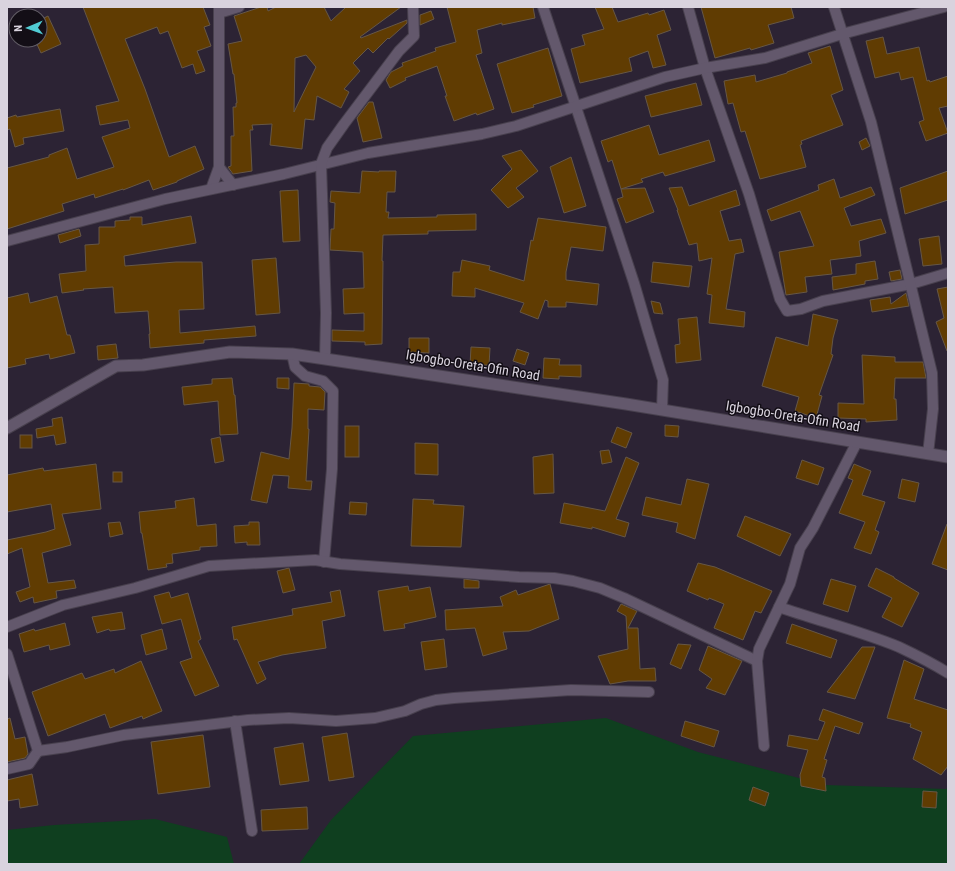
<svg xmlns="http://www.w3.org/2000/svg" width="955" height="871" font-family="'Roboto Condensed',sans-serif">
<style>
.green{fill:#0f3f1f}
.building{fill:#603c02;stroke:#665746;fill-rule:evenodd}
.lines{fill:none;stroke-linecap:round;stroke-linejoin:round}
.minor-casing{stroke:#48404e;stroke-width:12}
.tertiary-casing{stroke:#48404e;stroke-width:13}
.minor{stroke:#63586c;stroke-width:10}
.tertiary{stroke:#63586c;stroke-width:11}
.labels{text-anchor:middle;stroke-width:3;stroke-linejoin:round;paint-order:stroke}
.street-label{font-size:14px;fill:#d9d3de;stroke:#130e16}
</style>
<rect width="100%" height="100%" fill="#2c2334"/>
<g class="green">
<path d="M606,718L698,752L826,785L946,789L948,787V864H299L331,820L413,736Z"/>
<path d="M155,819L227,837L234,864H7V830L54,825Z"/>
</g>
<g class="building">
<path d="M83,7H203L210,25L204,27L211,46L197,51L205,71L196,74L193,64L182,68L168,31L160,34L157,27L125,39L145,89L169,157L195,146L204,169L177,181V182L153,190L149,180L123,190V189L95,198L94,194L62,204L64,211L7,229V168L49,157V155L67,148L77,179L114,167L102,137L130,128L128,120L100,125L96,106L119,101Z"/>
<path d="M261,7H267L268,11L276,7H324L331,21L346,7H401L360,37L361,38L407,20V23L389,39L388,38L373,53L368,48L353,63L360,71L344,89L349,92L341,108L317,96L314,120L305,119L302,149L270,145L272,124L252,125L253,130H250L252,171L233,174L228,167L231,166V136H234L233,107H236V103H237L234,74H233L228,44L242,41L234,16ZM306,55L316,67L294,112L295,58Z"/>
<path d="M447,7H533L535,18L502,25V23L477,30L482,53L476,55L494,109L477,115L476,113L454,121L445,96H447L437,66L405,78L406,80L390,88L386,80L391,72L403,66L402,63L436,51L435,48L456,42Z"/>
<path d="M595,7H612L618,22L648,13L649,15L664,10L671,30L657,35L666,65L653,68L648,51L629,58L632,71L580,83L571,49L585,45L582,35L604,29Z"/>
<path d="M701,7H791L794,18L768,25L774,43L751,50L750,48L715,58Z"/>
<path d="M431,11L434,19L420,25V15Z"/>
<path d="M48,16L61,44L41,53L35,40H40V20Z"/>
<path d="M883,37L887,54L919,47L927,81L929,80L930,82L948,76V106L939,108L948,133L926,141L919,122L924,120L913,77L901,80L899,72L875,78L866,41Z"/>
<path d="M830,46L843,90L831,95L843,125L801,141L802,144L800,145L806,167L760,179L745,131L741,132L733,103L728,104L724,81L755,75L756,82L787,73V72L812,63L808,53Z"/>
<path d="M548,48L562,96L533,105L534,107L512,113L497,64Z"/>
<path d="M696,83L702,105L651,117L645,96Z"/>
<path d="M369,102H373L382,138L363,142L357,118Z"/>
<path d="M60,109L64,131L23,138L24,144L15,147L10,129L7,130V118L16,115L17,117Z"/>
<path d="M649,125L659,155L709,140L715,161L665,176L663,172L641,179L643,182L621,189L612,160L608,162L601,141Z"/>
<path d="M866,138L870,146L862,150L859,142Z"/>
<path d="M521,150L538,171L516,188L524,197L508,208L491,190L512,169L502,156Z"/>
<path d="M571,157L586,206L564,213L550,167Z"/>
<path d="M362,171L379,172V171H396L395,192H387L386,212H389L388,218L437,217V215L476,214V230L428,231V234L383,235L382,261H383L382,344L365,345V342L332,341V330L364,331V313L344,314L343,289L364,288L363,252L330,250L331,229H334L335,203L330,202L331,191L360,193Z"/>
<path d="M948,171V200L905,214L900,188Z"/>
<path d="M834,179L840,198L871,187L875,195L844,208L851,226L881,219L886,233L859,241L861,256L830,260L832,274L805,277L807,292L786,295L779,252L814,246L800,211L771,221L767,210L819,190L818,185Z"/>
<path d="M682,187L689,206L736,190L740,205L720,211L729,241L741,239L744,252L735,254L726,309L745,312L744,327L709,323L712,295L707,294L712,258L699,261L697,243L689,245L677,210H678L669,188Z"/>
<path d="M645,188L654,212L626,223L617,199L623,197L621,189Z"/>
<path d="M298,190L300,241L283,242L280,191Z"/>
<path d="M191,216L196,243L124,256L125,266L176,262H202L204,309L179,310L180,333L255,326L256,336L204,340V343L150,348L149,334H150L148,311L115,313L113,287L83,289L84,290L62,293L59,274L86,271L85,245L99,244V227H115V221L130,220V217H142V225Z"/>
<path d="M538,218L606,227L603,251L571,247L566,272V280L599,284L597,305L566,302V307H548V301L545,300L538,319L520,312L524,303L475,288V297L452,296L453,272H460L462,260L490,266L489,270L524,281L531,240L533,241Z"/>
<path d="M79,229L81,236L60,243L58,235Z"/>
<path d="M939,236L942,264L923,266L919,239Z"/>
<path d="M276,258L280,313L256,315L252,260Z"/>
<path d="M875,261L878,279L865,281V284L833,290L832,277L856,274V264Z"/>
<path d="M653,262L692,266L689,287L651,282Z"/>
<path d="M900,270L902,279L891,281L889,272Z"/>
<path d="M948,287V350L947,351L936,322L944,318L937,289Z"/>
<path d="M28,293L30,303L57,296L67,335H70L75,353L50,359L49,354L25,359L26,364L7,368V298Z"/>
<path d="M906,293L909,306L872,312L870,300L890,297L891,304Z"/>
<path d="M651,301L660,303L663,314L654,313Z"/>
<path d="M813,314L838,320L833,338L831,354L833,355L819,395L822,396L816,418L795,411L799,397L762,386L776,337L808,346Z"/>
<path d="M697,317L701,360L676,363L675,345L680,344L678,319Z"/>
<path d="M409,338H429V353L409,352Z"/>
<path d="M116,344L118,358L98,360L97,346Z"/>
<path d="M471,347L490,348L489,365H470Z"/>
<path d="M517,349L529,353L525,365L513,361Z"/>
<path d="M862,355L895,357V362H923L926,378H895L894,399H896L897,420L866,422V419L838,418V403L864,404Z"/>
<path d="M544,358L560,359L559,365H581V377L559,376V379L543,378Z"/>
<path d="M232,378L234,395H235L238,434L220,435L218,401L184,405L182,387L212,384V379Z"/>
<path d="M277,378H289V389L277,388Z"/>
<path d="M294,383L309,384V386L320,387L325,392L324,410L308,409V429H309L306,481H312L311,490L288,488L289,476L273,475L267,503L251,500L261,452L289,459L292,428Z"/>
<path d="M62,417L66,443L56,445L54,435L37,438L36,429L53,426L52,419Z"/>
<path d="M665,425L679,426L678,437L665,436Z"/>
<rect x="345" y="426" width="14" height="31"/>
<path d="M617,427L632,433L626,448L611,442Z"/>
<rect x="20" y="435" width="12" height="13"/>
<path d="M220,437L224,461L215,463L211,439Z"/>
<path d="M415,443L438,444V475L415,474Z"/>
<path d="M609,450L612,462L602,464L600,451Z"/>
<path d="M553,454L554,493L534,494L533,457Z"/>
<path d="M626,457L639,463L616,519L629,523L625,537L592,527V529L560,523L564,503L605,511Z"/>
<path d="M802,460L824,468L818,485L796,478Z"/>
<path d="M96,464L101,509L62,514L71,545L42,553L48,583L74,580L76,588L56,591L57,598L34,603L33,597L20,602L16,592L30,587L22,548L7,554V540L46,532L55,529L51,504L7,512V475L43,468L44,471Z"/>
<path d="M854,464L871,471L862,495L885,502L875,530L879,532L871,554L854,548L865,522L839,513L853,480L848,478Z"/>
<rect x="113" y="472" width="9" height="10"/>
<path d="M687,479L709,484L695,539L676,532L678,523L642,515L646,497L681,505Z"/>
<path d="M902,479L919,483L915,502L898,498Z"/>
<path d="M194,498L197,526L216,524L217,546L200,547V550L172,554L173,563L166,564L167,567L148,570L142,533H141L139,512L176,508L175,501Z"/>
<path d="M413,499L434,500L433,504L464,506L461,547L411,546Z"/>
<path d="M350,502L367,503L366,515L349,514Z"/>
<path d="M745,516L791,534L780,556L737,536Z"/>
<path d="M120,522L123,534L110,537L108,523Z"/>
<path d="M249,522H259L260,545H247V542L235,543L234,526L249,525Z"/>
<path d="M947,524L948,525V570L932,564Z"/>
<path d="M698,563L715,567L772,591L761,613L755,611L743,640L714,628L724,604L709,598L708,600L687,591Z"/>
<path d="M289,568L295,590L283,593L277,571Z"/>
<path d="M876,568L894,577V578L919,593L902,627L882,617L892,598L868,586Z"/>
<path d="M464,579L479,581V588H464Z"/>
<path d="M831,579L856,586L848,612L823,604Z"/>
<path d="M550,584L559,619L529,631L503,632L507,649L483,656L475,628L446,630L445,610L503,606L500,597L516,590L518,595Z"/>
<path d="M408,586L409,591L430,587L436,617L404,624L405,628L384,631L378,591Z"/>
<path d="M340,590L345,616L322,621L326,648L282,655L258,662L266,679L257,684L237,639L234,640L232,627L293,615L292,609L332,602L330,592Z"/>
<path d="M169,592L171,598L188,593L201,639L198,641L219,686L195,696L180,662L192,658L181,619L162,624L154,596Z"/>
<path d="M621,604L637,611L628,628H638L640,669L655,668L656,681H628L610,684L598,656L628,649L626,616L617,611Z"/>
<path d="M122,612L125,629L110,631L109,629L97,633L92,617Z"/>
<path d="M65,623L70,645L50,650L49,645L24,652L19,634L34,629L35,631Z"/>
<path d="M792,624L837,640L831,658L786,643Z"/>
<path d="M162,629L167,649L146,655L141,635Z"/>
<path d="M444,639L447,667L425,670L421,642Z"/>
<path d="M678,644L691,645L681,669L670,664Z"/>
<path d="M708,646L742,661L725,695L706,688L712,679L699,670Z"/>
<path d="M862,647H875L855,699L827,692Z"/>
<path d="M904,660L924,669L914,699L948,710V766L941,775L913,759L922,732L910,727L911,724L887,718Z"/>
<path d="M141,661L162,711L143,719L142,716L110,728L105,714L48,736L32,692L82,673L85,679L114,669L115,673Z"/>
<path d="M823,709L863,723L859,734L835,726L824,759L827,760L822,777L825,778L826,791L801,786L800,775L808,750L787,746L789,735L818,740L825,722L819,720Z"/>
<path d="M10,718L15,739L25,737L28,754L25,758L7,762V719Z"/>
<path d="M685,721L719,731L714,747L681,736Z"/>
<path d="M347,733L354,777L329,781L322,737Z"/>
<path d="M203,735L210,787L158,794L151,742Z"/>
<path d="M303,743L309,781L280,785L274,748Z"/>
<path d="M32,774L38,805L20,808L19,799L7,801V780Z"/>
<path d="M753,787L769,793L765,806L749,800Z"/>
<path d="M923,791L937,792L936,808L922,807Z"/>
<path d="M307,807L308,829L262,831L261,810Z"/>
</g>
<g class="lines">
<defs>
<g id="minor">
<path d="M543,7L634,283L648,331L663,380L662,410"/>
<path d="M688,7L705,68L749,194L780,299L787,311L801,309L823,301L911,284L948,273"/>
<path d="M834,7L871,122L932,373L933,409L928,454"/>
<path d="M219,13L239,7"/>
<path d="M219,167L233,185"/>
<path d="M211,189L219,167V7"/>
<path d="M7,241L165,199L284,174L368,153L482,134L516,126L665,77L705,68L765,58L842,34L944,7"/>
<path d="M292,354L295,367L305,376L323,381L333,391L332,469L324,562"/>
<path d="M325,359L326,313L321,164L327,148L344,124L399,51L414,36L413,7"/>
<path d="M779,607C819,621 860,631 899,647C916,655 932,663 948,673"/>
<path d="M7,627L63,605L135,588L209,566L315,560L340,564L519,577L554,578L573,581L600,588L624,598L757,661"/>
<path d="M7,654L38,751L29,764L7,769"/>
<path d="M235,721L252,831"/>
<path d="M764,746L757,661L759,649L790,584L800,548L813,528L857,442"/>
<path d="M38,751L67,747L124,735L248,720L289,718L336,721L375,718L405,711L421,704L436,700L454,698L571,690L649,692"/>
</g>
<path id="tertiary" d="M7,428L116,366L143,365L230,352L292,354L626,404L948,457"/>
</defs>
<use href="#minor" class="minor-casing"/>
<use href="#tertiary" class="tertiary-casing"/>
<use href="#minor" class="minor"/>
<use href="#tertiary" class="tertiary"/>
</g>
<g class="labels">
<g class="street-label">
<text transform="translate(473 365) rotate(9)" y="5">Igbogbo-Oreta-Ofin Road</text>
<text transform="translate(793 416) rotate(9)" y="5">Igbogbo-Oreta-Ofin Road</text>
</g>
</g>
<rect width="955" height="871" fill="none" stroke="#d9d3de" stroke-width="16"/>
<g transform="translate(28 28) rotate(268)"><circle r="19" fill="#130e16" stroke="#625d66"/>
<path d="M0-3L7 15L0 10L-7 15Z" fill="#51ccd4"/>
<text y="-6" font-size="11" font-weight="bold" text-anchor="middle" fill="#d9d3de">N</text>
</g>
</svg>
